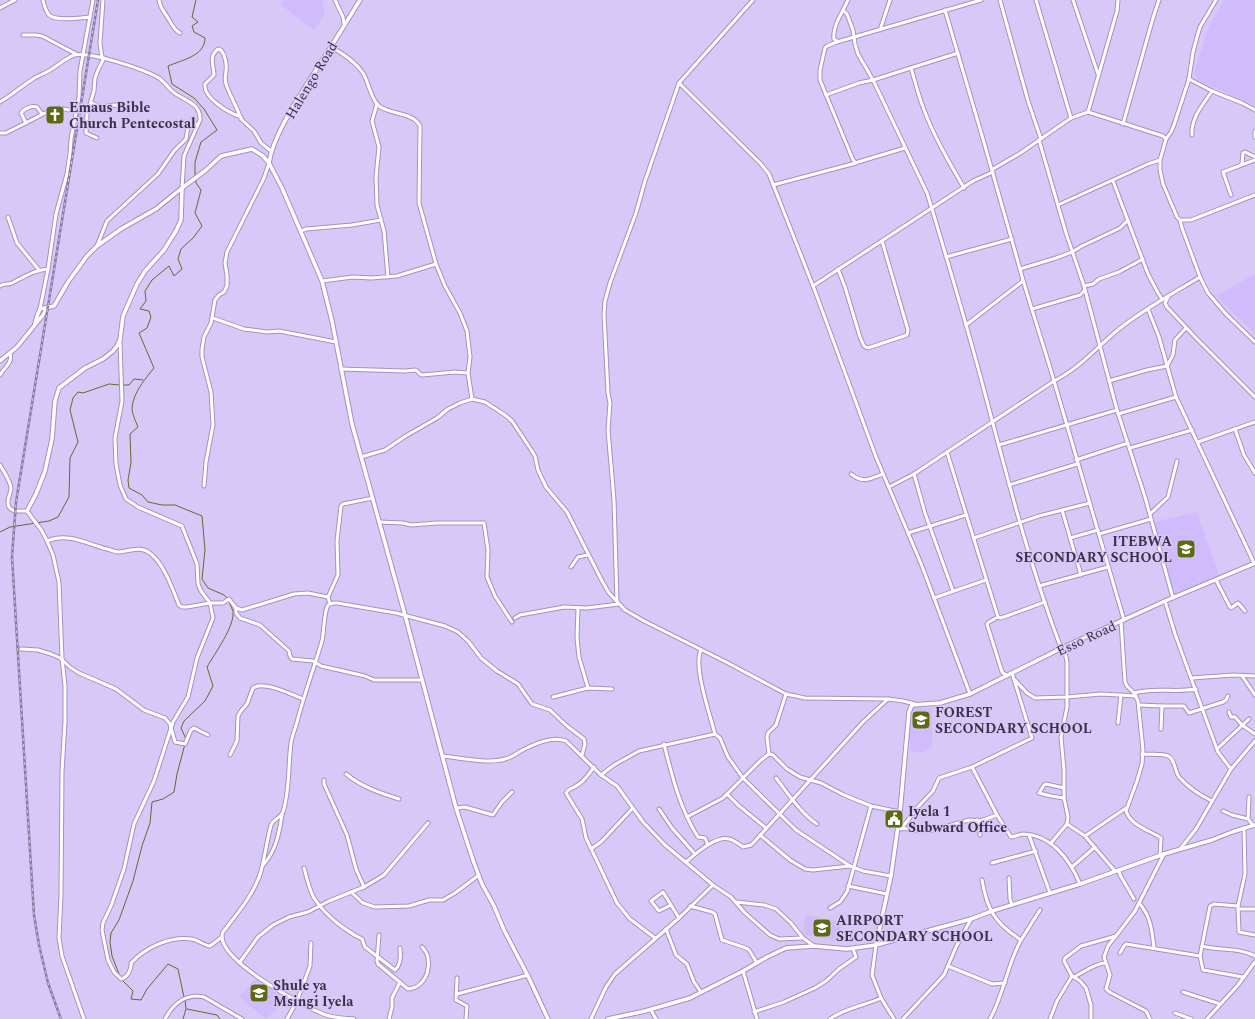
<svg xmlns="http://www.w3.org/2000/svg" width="1255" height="1019" font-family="Spectral,serif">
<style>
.built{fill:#d0bbfd}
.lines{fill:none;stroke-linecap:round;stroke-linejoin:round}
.stream{stroke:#616b2f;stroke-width:1}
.minor-casing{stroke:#a290c8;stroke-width:5}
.tertiary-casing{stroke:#a290c8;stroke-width:5.5}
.minor{stroke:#fff;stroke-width:3}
.tertiary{stroke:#fff;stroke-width:3.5}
.rail-casing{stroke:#877c9f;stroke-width:2.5}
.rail{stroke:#d7c8f8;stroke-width:1;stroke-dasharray:3;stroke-linecap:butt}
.labels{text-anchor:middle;stroke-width:3;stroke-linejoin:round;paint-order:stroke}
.street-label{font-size:14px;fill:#383148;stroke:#d7c8f8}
.poi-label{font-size:14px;font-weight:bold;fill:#383148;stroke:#d7c8f8;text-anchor:start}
</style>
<rect width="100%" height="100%" fill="#d7c8f8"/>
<g class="built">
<path d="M282,0H323L324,16L314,30L281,5Z"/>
<path d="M1224,0H1255V106L1198,80L1194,74L1208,28Z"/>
<path d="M1255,274V334L1216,296Z"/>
<path d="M1197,512L1219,576L1174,595L1154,522Z"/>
<path d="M912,708H932V746L924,752H911L909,733Z"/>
<path d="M806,915L842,922L838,942L802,934Z"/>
<path d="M256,978L286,1000L266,1019L239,997Z"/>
</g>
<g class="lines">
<g class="stream">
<path d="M195,177V162L201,142L217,130L204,109L194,98L172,84L168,66C182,60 205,56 205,38L194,32L192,26L198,22L192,17L196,0"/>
<path d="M196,180V183L201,190L195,213L202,226L193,238L181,249L178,259L182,269L174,276L169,266L152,280L145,291L146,301L140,309L149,311L151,317L147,328L139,333L154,368C145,379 133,393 132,408C132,414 136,422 138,427L130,434L131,463L128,480L129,488L142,495L148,502L162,505H175L202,516L205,550L202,579L208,588L224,595L228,599"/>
<path d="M123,385H129L134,379L143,380"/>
<path d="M0,532L10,527L49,521L58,517L69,497L70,458L78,442L70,410L73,398L78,392L83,393L109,384L120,385"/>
<path d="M186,739L181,728L184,721L205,701L213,686L207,667C215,653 235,626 233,611C232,608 230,605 229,602"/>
<path d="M119,974L112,956L110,942L111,933L119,920L133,881L142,846L150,823L152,802L163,799L174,792L177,774L185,744"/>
<path d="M122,980L133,991L131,999L141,1000L147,989L168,964L178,969L184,997"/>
<path d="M187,1009L217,1015L220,1019"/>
<path d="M183,1019L186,1009L185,1000"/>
</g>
<defs>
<g id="minor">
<path d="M43,0C44,5 46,11 49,15C54,21 82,18 90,17"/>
<path d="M159,0C160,8 164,11 168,18C172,24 173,29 180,33"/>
<path d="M335,0L343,17L344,24"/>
<path d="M1000,0L1028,101L1041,139"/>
<path d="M1036,0L1071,118"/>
<path d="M1073,0L1098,74"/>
<path d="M0,8L15,0"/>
<path d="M843,10L847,14L853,30L855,44L858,54L873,80L927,193L932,209C950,269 968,329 984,390C1007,476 1029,564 1061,648"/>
<path d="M945,10C972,100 998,190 1023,280C1033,314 1044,347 1054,381C1077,461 1101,540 1124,620"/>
<path d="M880,30L890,0"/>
<path d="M23,35H36L42,36L76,54"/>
<path d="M837,41L834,39C832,26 843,12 848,0"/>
<path d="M331,47C342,53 358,64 364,75C369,84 371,99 379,106C391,115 413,112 420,126L419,203L436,264L445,286L460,313L467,331L470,357L468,373L472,399"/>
<path d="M102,58L100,43L103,0"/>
<path d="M911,68C915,81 918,94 923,107C933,135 949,162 964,188"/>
<path d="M1189,79L1212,91L1242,103L1255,110"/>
<path d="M679,83L761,164L769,174L815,291L876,457L922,566L970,694"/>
<path d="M826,95L859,83L873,80L958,53"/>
<path d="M0,102C12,95 22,86 33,79C39,75 46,73 52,69C58,65 65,59 72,56C86,49 145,70 159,78C164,82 168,87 172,91C183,101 201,102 200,120L184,156L182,188"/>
<path d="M91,103L102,107L114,105L132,109"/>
<path d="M377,104L372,121L379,147L376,177L377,205L384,231L388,277"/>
<path d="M1088,112L1117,11L1118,0"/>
<path d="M241,117C229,113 203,98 205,84L214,75C214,65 208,57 218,49L221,50C225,55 227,64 226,71C226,75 224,79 226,84C230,96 237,107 241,119L254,131L261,143L271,151"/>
<path d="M26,123L21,113C24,109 31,105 37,107L42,114"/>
<path d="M1123,124L1153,18L1159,0"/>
<path d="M1255,131V137"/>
<path d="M0,133H6L53,109L59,108L69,110L76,108"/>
<path d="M1192,135C1191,117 1203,105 1212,91"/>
<path d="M97,138L86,133L87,114L94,91L95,78L98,70L104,58"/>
<path d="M1166,139L1171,132L1174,125L1189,79L1193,52L1197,37L1200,27L1216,0"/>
<path d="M1039,140L1066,233L1084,286L1117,410L1145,497L1173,598"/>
<path d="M905,148L858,162L856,163L853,160L820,80V70L825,48L827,46L837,42L981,0"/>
<path d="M1242,164L1243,153L1245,152L1255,157"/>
<path d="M993,169L1019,154L1071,118L1088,112L1163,136L1166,139L1160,160V170L1163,184L1177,217L1180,220H1191L1255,195"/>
<path d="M1113,181L1148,274L1158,293L1162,299"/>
<path d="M773,185L856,163"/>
<path d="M1231,195L1223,172L1255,160"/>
<path d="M1058,205L1148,164L1160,160"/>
<path d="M8,217L17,243L39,270"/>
<path d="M1180,220L1182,228L1200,277L1208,293L1227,315L1255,342"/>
<path d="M301,231L306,229L352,225L381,220"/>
<path d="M97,246L107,221L158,174L174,151L186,139L188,127L198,124"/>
<path d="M946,257L1012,239"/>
<path d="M838,269L845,287L860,337L864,346L868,348L907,335L908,330L882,241"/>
<path d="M1020,269L1056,258L1072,252L1082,246L1120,228L1128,220"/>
<path d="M322,281L353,277L371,278L397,276L436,264"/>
<path d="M0,286C4,283 8,285 12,283C24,277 34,270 48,269"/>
<path d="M813,286L973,181L993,172"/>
<path d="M1084,286L1093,284L1099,279L1119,272L1143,259"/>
<path d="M1168,297L1165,303L1167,307L1196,338L1255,397"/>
<path d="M40,309L48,269L56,214L67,174L70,154L71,139L79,97L80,71L93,0"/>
<path d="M1032,309L1080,295L1085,290"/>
<path d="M1148,309L1159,337L1176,397L1254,563"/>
<path d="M213,318L244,329L267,332L279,331L336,342"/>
<path d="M966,325L1023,281"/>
<path d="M120,342L122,401L115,438L116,464L120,485L126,499L138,507L182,526L197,564L198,584L201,591L210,603L213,618L197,658L188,697L173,722L154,781L134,824L124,869L111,906L103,923L102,930L108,960L114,972L121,979C127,978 132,969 131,963C146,947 170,936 192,939C198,940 203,945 210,946L222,937"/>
<path d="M341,369L405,371L416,370L420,374L422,375L455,372L468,373"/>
<path d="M0,375C4,368 13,362 10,354"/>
<path d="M1109,381L1147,370L1167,366L1173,355L1175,340L1186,328"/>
<path d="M1118,414L1176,397"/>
<path d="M1235,429L1244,455L1255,473"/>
<path d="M1198,442L1255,422"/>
<path d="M999,445L1117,410"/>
<path d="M1130,448L1192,430"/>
<path d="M947,452L998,617L1001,618L1045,602"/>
<path d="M361,457L385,450L404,437L437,418L448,409L460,403L472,399L485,402L505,415L512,421L528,445L535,456L538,470L546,487L567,512L602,581L609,593L625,610L644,621L728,663L786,694L805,698L888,699L903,701L915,704"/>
<path d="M1076,460L1128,443"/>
<path d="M0,465C4,472 10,480 11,488C11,493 8,497 8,501C7,513 19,511 27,511L42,531L47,541L53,555L59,582L62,658L65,686V721L62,772L61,895L59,938L62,956L84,1019"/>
<path d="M851,474C864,484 869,479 883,474"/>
<path d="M914,474L925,513L953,591"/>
<path d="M1009,485L1077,464"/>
<path d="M204,486L206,462L213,425L211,392L202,357V349L204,337L211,323L215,300L219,295L224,292L227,286V275L225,263L227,252L264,178L269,163"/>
<path d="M889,487L914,474L1054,381C1080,368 1097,347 1119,329C1144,309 1172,294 1200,277"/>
<path d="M1062,510L1081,575"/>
<path d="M1150,514L1168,497L1177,461"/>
<path d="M379,522L403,523L411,525L437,523H484L488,550L487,577L495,596L512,622"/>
<path d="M908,533L966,515"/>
<path d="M1099,534L1151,519"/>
<path d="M974,538L1039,516L1090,503"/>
<path d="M1070,538L1098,530"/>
<path d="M47,541C68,532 87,544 107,549C111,550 115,552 119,552C131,551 141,545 151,554C164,564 173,590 179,605L182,607H187L210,603H223L229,599L236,608L242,610L294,594L308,593L328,597"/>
<path d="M571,567L578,557L588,555"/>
<path d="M1216,580L1230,607L1231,608L1238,603L1245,611"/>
<path d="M1039,586L1108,567"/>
<path d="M934,598L986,580"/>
<path d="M1165,601L1175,634L1218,752L1231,769"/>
<path d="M617,602L614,500L608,430L610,403L608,393L604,314L605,301L610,283L636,213L645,181L679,83L753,0"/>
<path d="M330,604L328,597L338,575L337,541L341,506L343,504L373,498"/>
<path d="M236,608V613L240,618L260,625L289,651L290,656L292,659L313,661L321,666L365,676L374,680H422"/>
<path d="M578,608L577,638L579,657L588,688"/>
<path d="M998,617L989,622L987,624L1002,672L1007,676"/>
<path d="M515,618L520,615L564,607L587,608L619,604"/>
<path d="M1121,621L1125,682L1127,686L1134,693L1138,701L1143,750L1142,764L1137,781L1126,811C1131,826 1149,830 1161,838L1160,856"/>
<path d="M1064,647L1067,662V707L1061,737L1064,770V798L1068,817L1067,824L1085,836L1115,871"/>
<path d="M21,649L38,650L51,654L60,658L71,668L79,673L116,689L144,710L165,718L170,724L175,742L185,744L191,730L194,728L208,735"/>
<path d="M701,650C693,666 710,715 715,734"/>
<path d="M1242,676L1255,695"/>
<path d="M1192,678L1233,675L1255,676"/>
<path d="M1015,680L1027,693L1035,698L1067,697L1101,694L1136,696"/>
<path d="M1134,693C1155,687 1175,693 1196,689"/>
<path d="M553,697L588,688L612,689"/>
<path d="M1139,705L1162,706H1184L1189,713L1223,702L1226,700L1228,696"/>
<path d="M1229,712L1231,717H1235L1242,725L1255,734"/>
<path d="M1118,723L1121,695"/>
<path d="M1161,729L1162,706"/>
<path d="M664,744C672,776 680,809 698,837L705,838L708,845"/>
<path d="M1217,749L1249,719"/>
<path d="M769,754L767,737L768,733L776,725L786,694"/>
<path d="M1142,754C1150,755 1161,753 1168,756C1175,759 1175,772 1179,777C1189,788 1199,795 1212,801"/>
<path d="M230,755L237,741L238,716L241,711L247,704L253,688C264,680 292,695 303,699"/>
<path d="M443,756C460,758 489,764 505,759C510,758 515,755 519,752C532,745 552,735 566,741L601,775L617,786L643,822L665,845L713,885L731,897L744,912L770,935L779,939L803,938"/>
<path d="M594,767C589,774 584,782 576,786C572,789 569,788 566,793L582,819L586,838L617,903L630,919L655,938"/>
<path d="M972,767L997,815"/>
<path d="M346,774C362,787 380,793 399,799"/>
<path d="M601,775L614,765L639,751L715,734L720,738L728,757L743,778L723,798L687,817"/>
<path d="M776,778C787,792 802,815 817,824"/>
<path d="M324,780V784L347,835L356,869L364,887"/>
<path d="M1064,788L1046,784L1044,785L1039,793L1051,796L1064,798"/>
<path d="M727,794L738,805L766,828"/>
<path d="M1249,797L1248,819L1253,825"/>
<path d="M456,808L465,807L493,815L502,802L512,792"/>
<path d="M659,809L672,828L695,854"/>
<path d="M1223,811L1232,815L1248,819"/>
<path d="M977,820L980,835"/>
<path d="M901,828L920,831L934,830L969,820L980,821L997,815L1011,837C1015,837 1019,834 1023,834C1052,835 1070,860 1080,884"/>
<path d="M901,829L917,808L933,791L939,778L972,767L1032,738L1012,673"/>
<path d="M760,835L790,860L805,869L813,870L850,866"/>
<path d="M1029,835L1050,893"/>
<path d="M1085,836L1126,808"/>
<path d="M1051,843L1067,824"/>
<path d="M591,849L601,842L632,809"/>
<path d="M1180,849L1196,829L1231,769L1255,741"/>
<path d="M686,862C695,854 716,835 729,839C734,840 739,844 743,847L751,845L755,841L863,722L888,699"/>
<path d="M992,863L1036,851"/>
<path d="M263,865C276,851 279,834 282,815"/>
<path d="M1072,867L1095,847"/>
<path d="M304,868C307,878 309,889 314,898C325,915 344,930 362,939L365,947L395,970C401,965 401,956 400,948"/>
<path d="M1119,870L1120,875L1134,899"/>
<path d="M891,876L863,871L850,866L796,830L743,778L761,760L769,754L773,755L787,769L800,777L821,783L844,795L871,806L900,812"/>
<path d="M1009,878L1010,899L1012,905"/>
<path d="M982,880C987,910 995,923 1021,940C1007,965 1004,994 990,1019"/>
<path d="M848,886L887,894"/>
<path d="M351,892L363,903L375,907L409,906L429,900H443L455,893L479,875"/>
<path d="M736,902L764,905L776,909L791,923L803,938L814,946"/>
<path d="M1139,903C1151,916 1152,931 1154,948"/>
<path d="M671,905L659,911L651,901L663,892L679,918"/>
<path d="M690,906L712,912L715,914L722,940L746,948L749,950L757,963"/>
<path d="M1238,906L1239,932L1255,935"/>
<path d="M830,908L840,902L847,892L871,806"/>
<path d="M1238,909H1255"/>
<path d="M666,929L676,955L687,964L694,982L701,992"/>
<path d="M379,935L377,961L378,964L408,989C428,988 435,959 422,947"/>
<path d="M1115,937L1108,946L1104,957L1110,975L1106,989L1111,993L1146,1011L1150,1019"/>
<path d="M1021,940L1040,910"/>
<path d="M876,945L872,975L881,998L894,1019"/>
<path d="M1202,946C1219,951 1238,947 1255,956"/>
<path d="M1120,953L1124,946L1126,944L1200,956"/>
<path d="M240,962L258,937L273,925L289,917L308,912L329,901L364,887L384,875L428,823"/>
<path d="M948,966L992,984L1005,983"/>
<path d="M743,971L757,1019"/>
<path d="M1074,977C1084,972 1094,964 1105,963"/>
<path d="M1243,977L1203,970L1200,956L1210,906L1214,904L1238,906L1245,874L1244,828"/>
<path d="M457,978L456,1000L467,1006L466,1019"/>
<path d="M1183,992L1220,1004"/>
<path d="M457,994L528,975"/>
<path d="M651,1010L656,1019"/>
<path d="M754,1012L784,1002L815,988L826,981L839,969L856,957L853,949"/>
<path d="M1175,1013L1191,1019"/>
<path d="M165,1019C173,1004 186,993 204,997L242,1019"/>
<path d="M287,1019L297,1001L310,966L311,943"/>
<path d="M354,1019C344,1018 335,1018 326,1015C306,1008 211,957 223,932C237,914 255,893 261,871C265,856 267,840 271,825C274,818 280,819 283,812C290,790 288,766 291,743C292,736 295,729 297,722C304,695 314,668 322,641C324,632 324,611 328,605C331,602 334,603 337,603L396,613L445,626L458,632L468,641L481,658L497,671L518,684L532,704L550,710L567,726L584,739L585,744L582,755"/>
<path d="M389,1019L392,1007V998L400,982"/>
<path d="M591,1019L606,987L615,974L679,918L713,885"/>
<path d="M830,1019C845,1008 864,1006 881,998"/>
<path d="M903,1019L944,975L956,947L971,919"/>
<path d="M1050,1019L1057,1001L1072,976"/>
<path d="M1091,1019V1005L1086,988L1080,981L1072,976L1064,961L1065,958L1081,946L1116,936L1135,911L1164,854"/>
<path d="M1207,1019L1238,985L1255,962"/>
</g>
<g id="tertiary">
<path d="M269,163C273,136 296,102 311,78C328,52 344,26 360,0"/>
<path d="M35,324L37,316L40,309L54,306L68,282L87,256L97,246L121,229L156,209L182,188L206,170L221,156L252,149L263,156L269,163L282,188L322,281L332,321L352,424L405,615L456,808L474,863L482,884L494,906L504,930L528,976L548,1019"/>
<path d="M0,361L17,347L43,315L47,308"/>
<path d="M27,511L36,494L45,471L52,439L55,401L59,388L85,368L103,359L113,351L117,346L120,340L123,316L137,284L145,271L164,250L176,231L181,220L182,188"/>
<path d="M876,945L891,876L900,812L909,712L912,705L940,703L970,694L1064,647L1165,601L1255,563"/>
<path d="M608,1019L645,1011L690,998L743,971L767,957L786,948L814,946L847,949L876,945L971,919L992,911L1080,884L1164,854L1212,840L1232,832L1255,825"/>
</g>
</defs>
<use href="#minor" class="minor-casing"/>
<use href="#tertiary" class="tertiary-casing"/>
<use href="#minor" class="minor"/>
<use href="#tertiary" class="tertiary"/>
<defs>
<path id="rail" d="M61,1019L48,983L39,945L34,915L12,557L16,502L98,0"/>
</defs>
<use href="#rail" class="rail-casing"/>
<use href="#rail" class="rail"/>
</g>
<defs>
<symbol id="church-square" viewBox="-11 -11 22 22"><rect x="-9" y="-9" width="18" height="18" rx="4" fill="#5b6a13" stroke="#d7c8f8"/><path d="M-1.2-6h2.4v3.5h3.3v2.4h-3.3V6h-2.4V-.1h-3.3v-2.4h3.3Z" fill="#fff"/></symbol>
<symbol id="school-square" viewBox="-11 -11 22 22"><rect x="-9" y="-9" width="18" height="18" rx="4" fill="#5b6a13" stroke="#d7c8f8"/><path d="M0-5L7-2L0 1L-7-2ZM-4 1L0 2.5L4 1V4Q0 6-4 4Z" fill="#fff"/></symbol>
<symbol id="civic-square" viewBox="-11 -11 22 22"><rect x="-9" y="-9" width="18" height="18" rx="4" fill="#5b6a13" stroke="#d7c8f8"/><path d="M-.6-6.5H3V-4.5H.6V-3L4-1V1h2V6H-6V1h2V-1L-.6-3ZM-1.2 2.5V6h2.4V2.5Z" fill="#fff"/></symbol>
</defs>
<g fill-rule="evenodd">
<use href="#church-square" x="44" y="104" width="22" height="22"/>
<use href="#school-square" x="1175" y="538" width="22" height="22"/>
<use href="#school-square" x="910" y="709" width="22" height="22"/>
<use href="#civic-square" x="883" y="808" width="22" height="22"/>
<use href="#school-square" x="811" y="917" width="22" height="22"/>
<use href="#school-square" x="248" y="982" width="22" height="22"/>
</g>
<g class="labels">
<g class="street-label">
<text transform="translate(311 80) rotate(-59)" y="5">Halengo Road</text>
<text transform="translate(1086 638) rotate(-25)" y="5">Esso Road</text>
</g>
<g class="poi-label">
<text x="69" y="112">Emaus Bible<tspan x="69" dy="16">Church Pentecostal</tspan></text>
<text x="1172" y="546" text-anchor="end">ITEBWA<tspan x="1172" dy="16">SECONDARY SCHOOL</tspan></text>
<text x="935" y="717">FOREST<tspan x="935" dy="16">SECONDARY SCHOOL</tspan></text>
<text x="908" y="816">Iyela 1<tspan x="908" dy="16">Subward Office</tspan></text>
<text x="836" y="925">AIRPORT<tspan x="836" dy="16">SECONDARY SCHOOL</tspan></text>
<text x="273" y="990">Shule ya<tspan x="273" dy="16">Msingi Iyela</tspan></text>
</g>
</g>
</svg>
